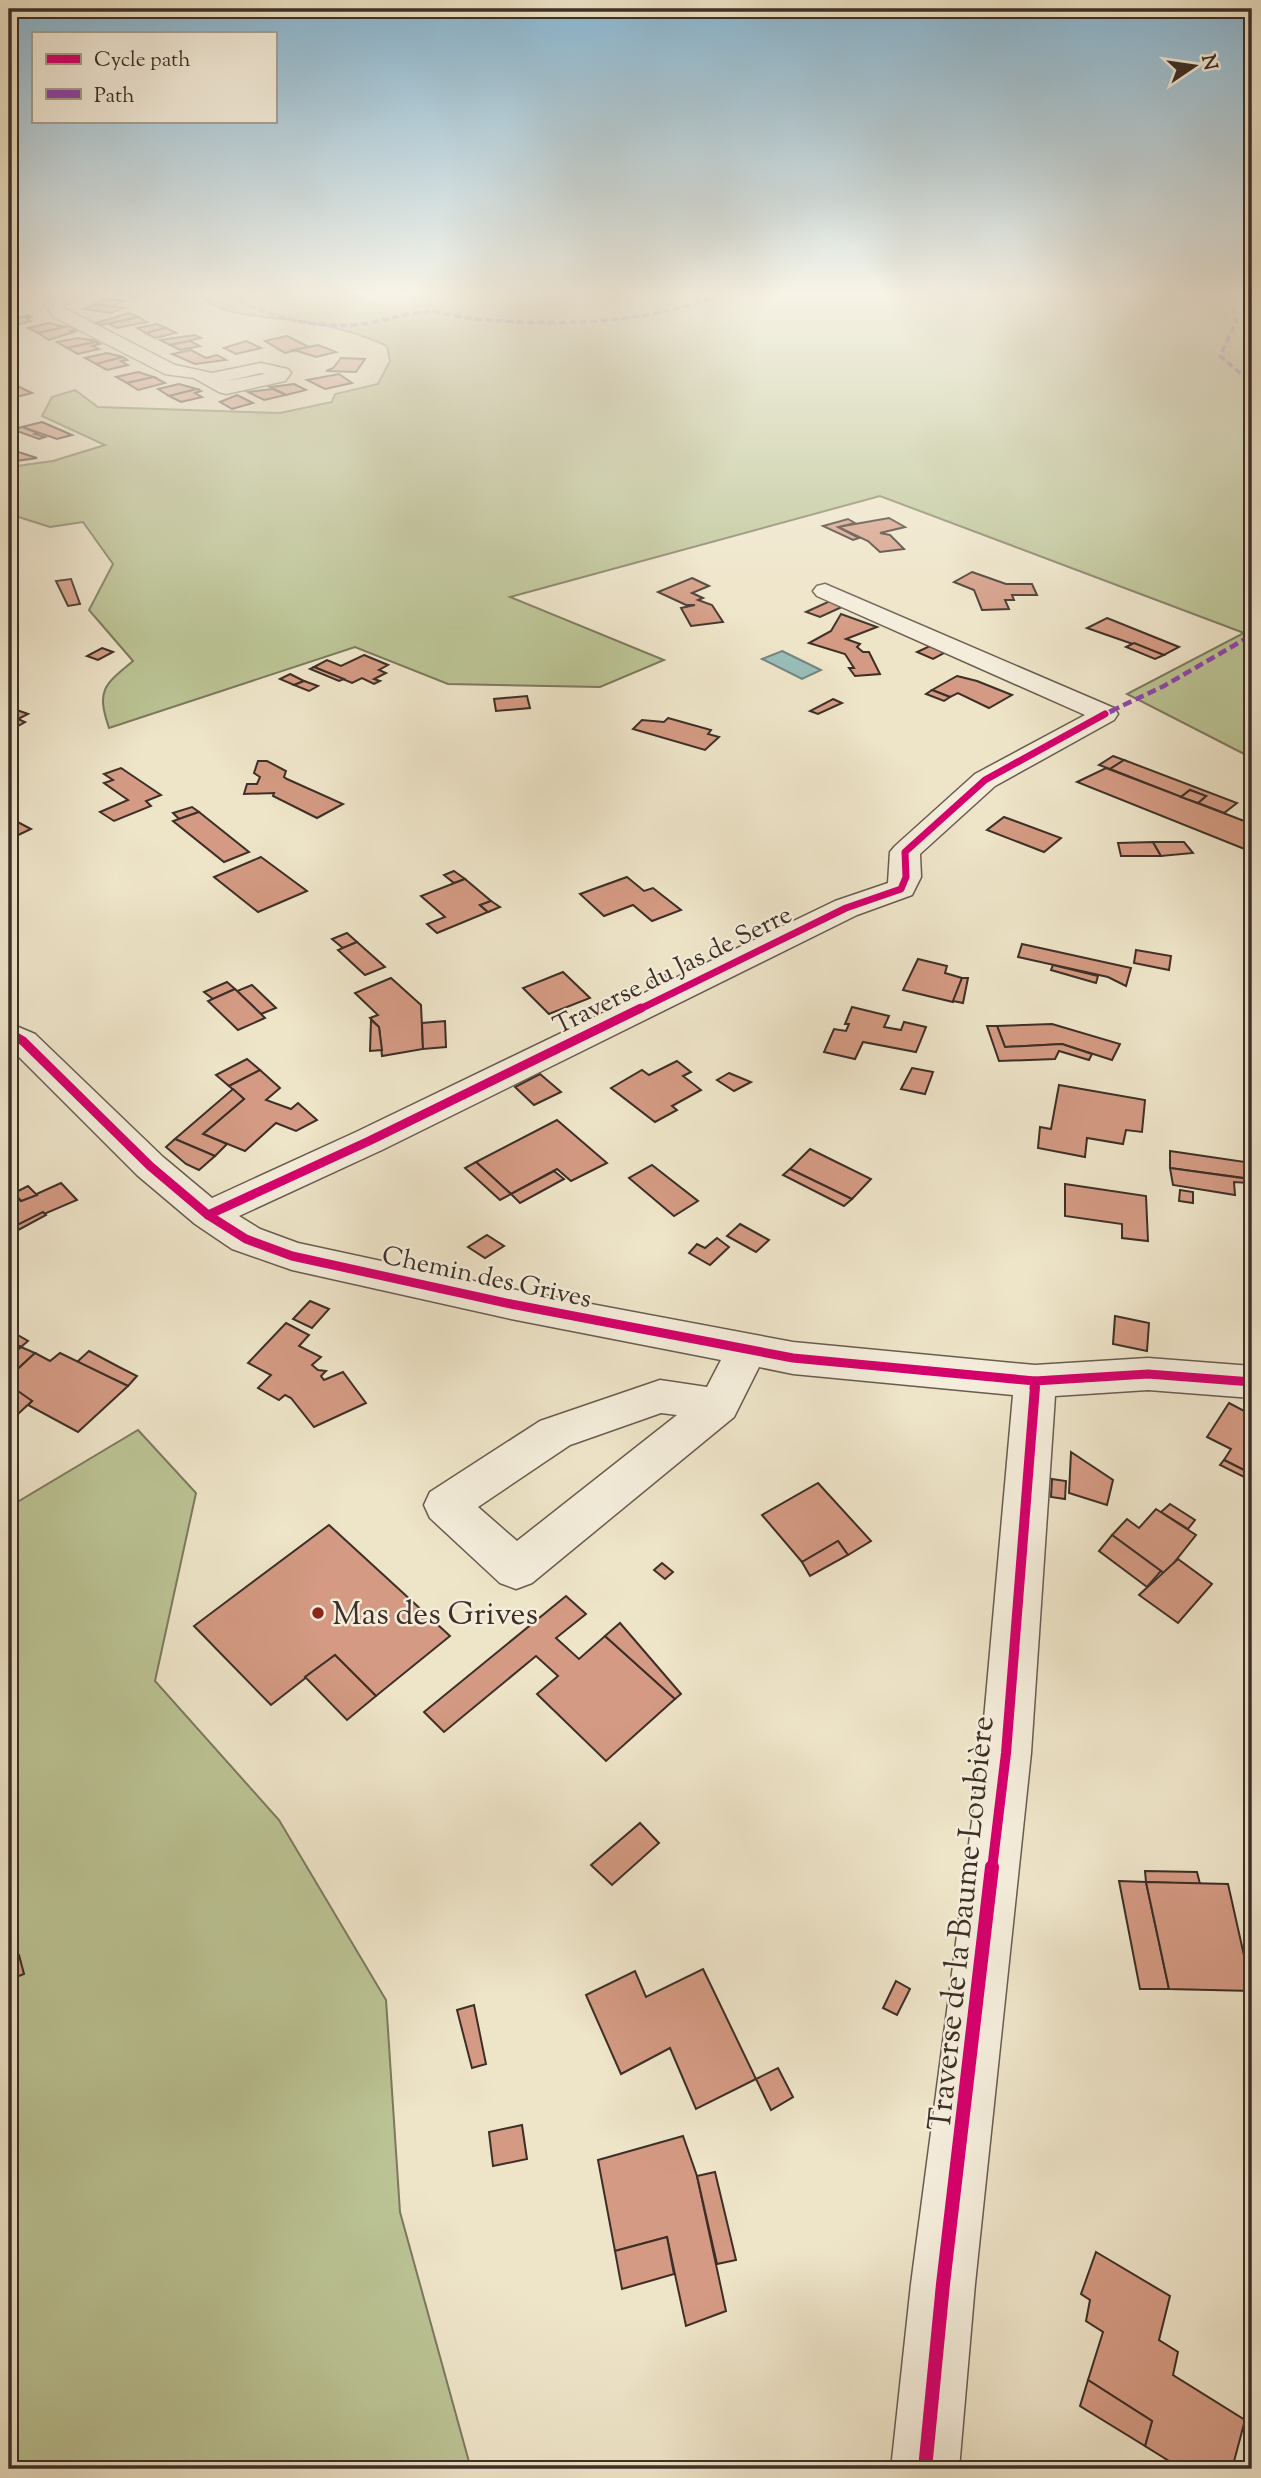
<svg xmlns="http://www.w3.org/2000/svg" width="1261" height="2478" font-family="'Sorts Mill Goudy',serif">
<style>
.green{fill:#bbc394;stroke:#7c795e;stroke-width:2}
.water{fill:#99beb9;stroke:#74857f;stroke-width:2}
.building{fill:#d49a83;stroke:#3d2f27;stroke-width:2}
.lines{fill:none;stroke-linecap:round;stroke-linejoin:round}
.minor-casing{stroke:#695c4f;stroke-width:3}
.minor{fill:#f4eddb;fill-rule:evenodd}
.quiet-far2{stroke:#8e44ad;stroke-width:3.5;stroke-dasharray:7 3.5;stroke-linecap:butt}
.quiet-far1{stroke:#8e44ad;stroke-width:4.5;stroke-dasharray:9 4.5;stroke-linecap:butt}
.quiet{stroke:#8e44ad;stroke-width:5;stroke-dasharray:10 5;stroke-linecap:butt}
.cycleway-far3-casing{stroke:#f4eddb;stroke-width:10}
.cycleway-far2-casing{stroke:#f4eddb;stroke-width:13}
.cycleway-far1-casing{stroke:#f4eddb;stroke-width:15}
.cycleway-casing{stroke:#f4eddb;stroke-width:18}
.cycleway-far3{stroke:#d6006c;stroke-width:7}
.cycleway-far2{stroke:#d6006c;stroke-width:9}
.cycleway-far1{stroke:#d6006c;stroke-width:10}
.cycleway{stroke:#d6006c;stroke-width:14}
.poi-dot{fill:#8f2418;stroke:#f4eddb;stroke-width:2.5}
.labels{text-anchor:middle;stroke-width:5;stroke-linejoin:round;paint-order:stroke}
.street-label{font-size:26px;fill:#3d2f27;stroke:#f4eddb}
.near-poi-label{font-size:32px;fill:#3d2f27;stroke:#f4eddb;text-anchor:start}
.near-street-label{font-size:32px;fill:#3d2f27;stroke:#f4eddb}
</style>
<rect width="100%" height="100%" fill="#eee4c8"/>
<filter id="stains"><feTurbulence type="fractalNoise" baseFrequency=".00286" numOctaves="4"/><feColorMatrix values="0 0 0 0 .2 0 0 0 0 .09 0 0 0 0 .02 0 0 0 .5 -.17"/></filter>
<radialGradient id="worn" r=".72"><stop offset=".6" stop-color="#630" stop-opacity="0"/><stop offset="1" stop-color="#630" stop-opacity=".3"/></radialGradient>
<g class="green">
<path d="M194,290H323L335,295H363L560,290H1252V758L1127,694L1244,633L880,496L510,597L664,660L600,687L448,684L355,647L109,728C96,690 104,685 133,661L89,610L113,564L83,522L50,527L9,514V467L53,461L105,445L42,416L52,397L75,390L98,407L280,413L332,402L335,394L378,384L390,361L387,346C357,332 324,324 291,320C256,315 222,318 194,290Z"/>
<path d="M138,1430L196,1493L155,1681L279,1820L386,2000L400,2212L471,2469H9V1507Z"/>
</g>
<path class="water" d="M782,651L821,670L802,679L762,659Z"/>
<g class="building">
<path d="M121,290H134L150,292L139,297L113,294Z"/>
<path d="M106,299L123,301L113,306L95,304Z"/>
<path d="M95,304L118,307L124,308L111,313L84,309Z"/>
<path d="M129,313L138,317L101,325L96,323Z"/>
<path d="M28,315L31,317L26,318L31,321L15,325L9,321Z"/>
<path d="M138,317L147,322L117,328L109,324Z"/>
<path d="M49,323L65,327L38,333L28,328Z"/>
<path d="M157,324L166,328L146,333L137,328Z"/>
<path d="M69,326L76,330L71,331L74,332L49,340L38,333Z"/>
<path d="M166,328L176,333L155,338L146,333Z"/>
<path d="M195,335L201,338L170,345L160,340Z"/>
<path d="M287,336L309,347L285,353L265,341Z"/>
<path d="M78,338L98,341L67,348L57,342Z"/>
<path d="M190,341L200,346L180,350L170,345Z"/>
<path d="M246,341L261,348L236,354L224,348Z"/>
<path d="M96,342L100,344L92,346L99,349L78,354L67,348Z"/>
<path d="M318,345L336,352L316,357L294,350Z"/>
<path d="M191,350L206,358L217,355L226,360L195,364L172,354Z"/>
<path d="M107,353L123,357L96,364L85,358Z"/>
<path d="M123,357L127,360L121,361L128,365L107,370L96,364Z"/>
<path d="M341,358L365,359L356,372L326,371L333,368Z"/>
<path d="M138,372L154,377L127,383L116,377Z"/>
<path d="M339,374L352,383L325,389L307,380Z"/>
<path d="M154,377L165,383L138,390L127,383Z"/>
<path d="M9,382L32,393L9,399Z"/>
<path d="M179,384L197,389L169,396L158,389Z"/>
<path d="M294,384L306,390L286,395L270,387Z"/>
<path d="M197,389L201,391L195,393L202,397L181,402L169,396Z"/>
<path d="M273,389L286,395L264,400L248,392Z"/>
<path d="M237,395L253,403L232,409L220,402Z"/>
<path d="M42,422L72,435L57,439L22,427Z"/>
<path d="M22,427L38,433L35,434L45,437L39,439L14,430Z"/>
<path d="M9,449L37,458L9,462Z"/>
<path d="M889,518L905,527L880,533L890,535L904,549L880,552L868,541L838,527Z"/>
<path d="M848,519L855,523L838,527L859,538L853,540L823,526Z"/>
<path d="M972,572L1006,584H1032L1037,595H1012L1014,600H1005L1009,609L982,610L974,590L954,582Z"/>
<path d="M692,578L709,586L692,593L703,598L698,600L712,605L723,622L691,626L681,608L695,605H686L658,592Z"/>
<path d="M71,579L80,604L68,606L56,581Z"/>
<path d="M830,601L844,606L820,617L806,612Z"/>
<path d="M841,614L877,627L846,639L860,644L857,647L863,652H869L880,674L855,676L849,668H854L845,654L809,643L831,631Z"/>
<path d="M1107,618L1179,647L1164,655L1087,628Z"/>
<path d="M1134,643L1164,655L1155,659L1126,647Z"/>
<path d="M932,645L948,651L933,659L917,652Z"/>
<path d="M102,648L113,652L98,660L87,656Z"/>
<path d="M364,655L388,665L379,670L386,673L374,679L380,681L374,684L362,678L352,683L314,667L327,660L341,666Z"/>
<path d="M314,667L344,679L339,681L310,669Z"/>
<path d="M290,674L304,681L294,685L280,679Z"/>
<path d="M957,676L977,681L1012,695L989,708L958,693L950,697L932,690Z"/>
<path d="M304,681L318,686L309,691L294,685Z"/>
<path d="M932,690L950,697L944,701L926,694Z"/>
<path d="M527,696L530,708L496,711L494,699Z"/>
<path d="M833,699L842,703L818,714L810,711Z"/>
<path d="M14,709L28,714L18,719L25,722L9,731V712Z"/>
<path d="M668,718L711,730L708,734L719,737L705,750L633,729L642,720L664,722Z"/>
<path d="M1113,756L1124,760L1110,769L1099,765Z"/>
<path d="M1124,760L1237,803L1224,813L1198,803L1206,796L1190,790L1181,797L1110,769Z"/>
<path d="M258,761H267L286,771L284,777L287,779L343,804L317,818L273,796L274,793L244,794L247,784H257L260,777L254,773Z"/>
<path d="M121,768L161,795L146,801L151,806L114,821L100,812L128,800L104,783L113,780L104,774Z"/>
<path d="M1106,768L1252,824V852L1077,782Z"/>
<path d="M1190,790L1206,796L1198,803L1181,797Z"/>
<path d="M192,807L199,812L179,819L173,813Z"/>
<path d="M199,812L249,852L224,862L173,821Z"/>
<path d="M1004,817L1061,838L1044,852L987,830Z"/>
<path d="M10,818L31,829L14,837L9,834Z"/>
<path d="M1153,842L1161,856H1121L1118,843Z"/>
<path d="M1153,842H1184L1193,853L1161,856Z"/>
<path d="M261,857L307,891L258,912L214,877Z"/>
<path d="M454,871L465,879L454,883L444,875Z"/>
<path d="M627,877L644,891L653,888L681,910L652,921L633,905L604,916L580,894Z"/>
<path d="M465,879L491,901L480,905L488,912L437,933L427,924L445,917L421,896Z"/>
<path d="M491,901L500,907L488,912L480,905Z"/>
<path d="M347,933L357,942L343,948L332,939Z"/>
<path d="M357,942L385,967L365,975L338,950Z"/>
<path d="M1022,944L1131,968L1126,986L1108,977L1018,957Z"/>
<path d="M1136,950L1171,956L1169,970L1134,963Z"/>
<path d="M918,959L947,966L945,973L962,978L953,1002L903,990Z"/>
<path d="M1053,965L1098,976L1096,983L1051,970Z"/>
<path d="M661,971L670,978L657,985L648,978Z"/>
<path d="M563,972L590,998L549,1014L523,988Z"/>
<path d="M391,978L421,1005L423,1049L382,1056L379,1027L370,1018L378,1015L355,993Z"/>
<path d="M962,978H968L963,1003L953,1001Z"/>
<path d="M227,982L235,989L213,999L204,992Z"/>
<path d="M252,985L276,1008L261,1014L237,991Z"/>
<path d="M235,989L261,1014L265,1018L238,1030L208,1001Z"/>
<path d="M852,1007L889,1016L884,1027L901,1030L904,1022L926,1027L916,1052L863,1042L855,1059L824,1052L834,1029L846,1031L849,1024H845Z"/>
<path d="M371,1020L379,1027L382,1050L370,1051Z"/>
<path d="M445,1021L446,1047L423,1049L422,1023Z"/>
<path d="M1052,1024L1120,1044L1112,1060L1062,1044L1005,1047L997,1026Z"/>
<path d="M987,1026H997L1005,1047L1062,1044L1092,1054L1089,1060L1059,1051L1055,1059L999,1061Z"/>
<path d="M247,1059L260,1070L229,1086L216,1075Z"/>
<path d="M677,1061L691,1072L683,1076L701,1090L672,1106L677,1110L655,1122L611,1088L642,1070L649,1075Z"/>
<path d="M912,1068L933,1072L925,1094L901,1089Z"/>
<path d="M260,1070L280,1088L266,1100L291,1109L298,1103L317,1120L296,1131L276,1123L245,1151L203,1134L244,1099L229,1086Z"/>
<path d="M729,1073L751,1082L734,1091L717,1080Z"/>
<path d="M540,1074L561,1092L534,1105L515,1087Z"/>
<path d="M1059,1085L1145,1100L1142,1132L1126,1130L1123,1144L1087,1138L1085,1157L1038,1148L1040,1127L1051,1129Z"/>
<path d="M233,1089L244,1099L203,1134L227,1144L215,1156L175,1139Z"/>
<path d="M557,1120L607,1163L571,1181L557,1169L511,1194L476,1162Z"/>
<path d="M175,1139L215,1156L199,1170L186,1164L166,1147Z"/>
<path d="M810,1149L871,1179L852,1199L790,1169Z"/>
<path d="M1170,1151L1252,1163V1179L1170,1168Z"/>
<path d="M476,1162L511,1194L500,1200L465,1168Z"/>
<path d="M652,1165L698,1201L674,1216L629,1178Z"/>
<path d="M1170,1168L1249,1179L1248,1183L1234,1182L1235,1195L1173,1185Z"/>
<path d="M790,1169L852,1199L844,1206L783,1175Z"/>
<path d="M554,1171L564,1179L520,1203L511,1194Z"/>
<path d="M61,1183L77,1200L9,1229V1187L21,1201Z"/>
<path d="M1065,1184L1146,1196L1148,1241L1122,1238V1224L1065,1216Z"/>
<path d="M28,1186L37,1195L21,1201L14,1193Z"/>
<path d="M1180,1190L1193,1192V1203L1179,1201Z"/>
<path d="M43,1212L46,1215L9,1235V1229Z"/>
<path d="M740,1224L769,1240L756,1252L727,1236Z"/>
<path d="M487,1235L504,1246L485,1258L468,1247Z"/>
<path d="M717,1238L729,1247L710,1265L689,1253L697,1244L705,1248Z"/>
<path d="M310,1301L329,1309L312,1328L293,1319Z"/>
<path d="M1115,1316L1149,1323L1147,1351L1113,1344Z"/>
<path d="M286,1323L309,1335L299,1346L321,1357L312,1365L318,1370L326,1371L321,1376L324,1380L343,1372L366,1403L314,1427L291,1398L285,1395L279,1400L258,1388L271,1375L248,1363Z"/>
<path d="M9,1330L28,1341L21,1347L9,1340Z"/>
<path d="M9,1340L21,1347L9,1358Z"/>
<path d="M21,1347L35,1353L9,1377V1358Z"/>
<path d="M89,1351L119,1367L137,1376L128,1386L77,1362Z"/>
<path d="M35,1353L50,1361L60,1353L128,1386L78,1432L28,1405L32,1401L9,1387V1377Z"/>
<path d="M18,1391L32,1401L19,1413L9,1408V1400Z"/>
<path d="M1229,1403L1252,1415V1474L1224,1460L1231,1449L1207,1437Z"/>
<path d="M1071,1452L1113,1480L1107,1505L1069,1493Z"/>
<path d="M1224,1460L1252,1474V1481L1220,1465Z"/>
<path d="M1052,1479L1066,1481L1065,1499L1051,1497Z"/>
<path d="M818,1483L871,1541L848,1555L838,1541L802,1562L762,1515Z"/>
<path d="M1170,1504L1195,1520L1188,1529L1161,1512Z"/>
<path d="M1156,1509L1196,1535L1165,1574L1112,1535L1127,1519L1139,1528Z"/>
<path d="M329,1525L450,1636L376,1696L335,1655L271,1705L194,1626Z"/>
<path d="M1112,1535L1161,1571L1147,1587L1099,1551Z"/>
<path d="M838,1541L848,1555L810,1576L802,1562Z"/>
<path d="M1178,1559L1212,1584L1178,1623L1139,1595Z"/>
<path d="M662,1563L673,1572L665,1579L654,1570Z"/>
<path d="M566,1596L586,1614L556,1638L579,1659L605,1636L675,1699L606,1761L537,1694L558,1676L536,1656L444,1732L424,1712Z"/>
<path d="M620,1623L681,1694L675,1699L605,1636Z"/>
<path d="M335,1655L376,1696L347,1720L305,1677Z"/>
<path d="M640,1823L659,1843L612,1885L591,1865Z"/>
<path d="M1145,1871L1197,1872L1200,1884L1146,1882Z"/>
<path d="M1119,1881L1146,1882L1169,1989H1140Z"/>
<path d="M1146,1882L1228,1884L1252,1991L1169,1989Z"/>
<path d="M1245,1953H1252V1981H1251Z"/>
<path d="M19,1955L24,1974L9,1980V1959Z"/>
<path d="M703,1969L756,2079L696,2109L670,2048L621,2074L586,1995L635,1971L646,1997Z"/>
<path d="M896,1981L910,1989L897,2015L883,2008Z"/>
<path d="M474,2005L486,2064L472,2068L457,2010Z"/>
<path d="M778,2068L793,2097L771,2110L756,2079Z"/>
<path d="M522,2125L527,2159L493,2166L489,2132Z"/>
<path d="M683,2136L697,2176L726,2311L686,2326L667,2237L615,2251L598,2160Z"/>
<path d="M715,2172L736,2260L717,2264L697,2176Z"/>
<path d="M667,2237L674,2274L622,2289L615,2251Z"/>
<path d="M1096,2252L1170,2296L1159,2340L1178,2352L1173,2375L1245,2420L1232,2469H1182L1145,2446L1152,2421L1088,2380L1103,2332L1086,2321L1090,2300L1081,2294Z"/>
<path d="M1088,2380L1152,2421L1145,2446L1080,2406Z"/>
</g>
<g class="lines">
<defs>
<g id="minor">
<path d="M67,290H86L63,306L66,309L175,365L212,373L261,363L288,369L291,373L285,381L226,394L219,392L194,378L165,374L54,317L45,305ZM261,373L265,374L227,381Z"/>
<path d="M825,584L1114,708L1118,714L1114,720L995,786L920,854L921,877L912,895L857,915L382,1150L239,1216L260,1229L298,1243L511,1289L793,1342L1035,1365L1148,1358L1252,1366V1398L1148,1390L1055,1396L1031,1753L975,2284L959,2469H891L911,2284L981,1753L1013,1395L793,1374L759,1367L734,1417L532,1583L516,1589L500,1583L430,1518L424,1505L430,1492L540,1421L660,1380L707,1387L721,1360L511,1319L292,1270L232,1249L195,1224L137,1175L9,1047V1023L35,1034L163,1157L212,1198L356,1132L835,901L888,883L890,852L895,846L975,774L1085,715L817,596L813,591L817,586ZM661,1413L677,1415L517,1541L478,1507L570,1445Z"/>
</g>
</defs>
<use href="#minor" class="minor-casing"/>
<use href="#minor" class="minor"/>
<g class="quiet-far2">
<path d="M221,290C263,316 313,330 363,324C387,321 411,310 436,312C447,313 457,317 467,318C557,327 651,325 734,290"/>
<path d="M1221,290L1232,303L1237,321L1220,356L1252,383"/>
</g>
<path class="quiet-far1" d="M1111,711L1164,686L1252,635"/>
<path class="quiet" d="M1105,714L1114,710"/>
<defs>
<path id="cycleway-far3" d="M638,1010L846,908L901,889L906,877L905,852L985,780L1105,714"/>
<g id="cycleway-far2">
<path d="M9,1033L23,1041L150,1166L208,1215L246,1239L292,1256L511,1304L793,1358L1035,1381L1148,1374L1252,1382"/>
<path d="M208,1215L369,1141L641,1008"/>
<path d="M1034,1388L1035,1381"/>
</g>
<path id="cycleway-far1" d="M992,1869L1006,1753L1035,1387"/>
<path id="cycleway" d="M925,2469L943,2284L992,1867"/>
</defs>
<use href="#cycleway-far3" class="cycleway-far3-casing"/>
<use href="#cycleway-far2" class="cycleway-far2-casing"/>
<use href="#cycleway-far1" class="cycleway-far1-casing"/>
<use href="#cycleway" class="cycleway-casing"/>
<use href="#cycleway-far3" class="cycleway-far3"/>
<use href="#cycleway-far2" class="cycleway-far2"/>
<use href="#cycleway-far1" class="cycleway-far1"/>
<use href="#cycleway" class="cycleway"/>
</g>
<linearGradient id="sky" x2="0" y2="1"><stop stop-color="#88b8d5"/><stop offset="0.46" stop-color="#f7f3e6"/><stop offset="1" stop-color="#f7f3e6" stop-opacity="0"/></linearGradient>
<rect width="1261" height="637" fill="url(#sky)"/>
<circle class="poi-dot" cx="318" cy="1613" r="7"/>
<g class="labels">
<g class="street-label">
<text transform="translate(672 969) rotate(-26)" y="9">Traverse du Jas de Serre</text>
<text transform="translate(487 1276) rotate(12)" y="9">Chemin des Grives</text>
</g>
<g class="near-poi-label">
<text x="332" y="1624">Mas des Grives</text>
</g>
<g class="near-street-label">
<text transform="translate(960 1923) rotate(-84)" y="11">Traverse de la Baume Loubière</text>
</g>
</g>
<rect width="1261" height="2478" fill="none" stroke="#eee4c8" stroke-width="35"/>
<rect x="10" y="10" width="1240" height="2457" fill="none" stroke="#3d2f27" stroke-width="3.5"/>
<rect x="18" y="18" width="1226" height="2443" fill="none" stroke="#3d2f27" stroke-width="2"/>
<rect x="32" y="32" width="245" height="91" fill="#f4eddb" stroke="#aba193" stroke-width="2"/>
<rect x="46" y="54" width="35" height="10" fill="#d6006c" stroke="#aba193" stroke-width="2"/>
<text x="94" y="66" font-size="21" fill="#3d2f27">Cycle path</text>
<rect x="46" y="89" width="35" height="10" fill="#8e44ad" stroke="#aba193" stroke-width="2"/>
<text x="94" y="102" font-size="21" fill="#3d2f27">Path</text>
<g transform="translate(1194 66) rotate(77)" stroke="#f4eddb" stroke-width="5" paint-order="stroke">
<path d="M0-5L12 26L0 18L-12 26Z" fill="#3d2f27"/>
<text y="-10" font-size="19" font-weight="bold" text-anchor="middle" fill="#3d2f27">N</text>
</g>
<rect width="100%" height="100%" filter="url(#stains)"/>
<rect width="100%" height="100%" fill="url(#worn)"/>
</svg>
